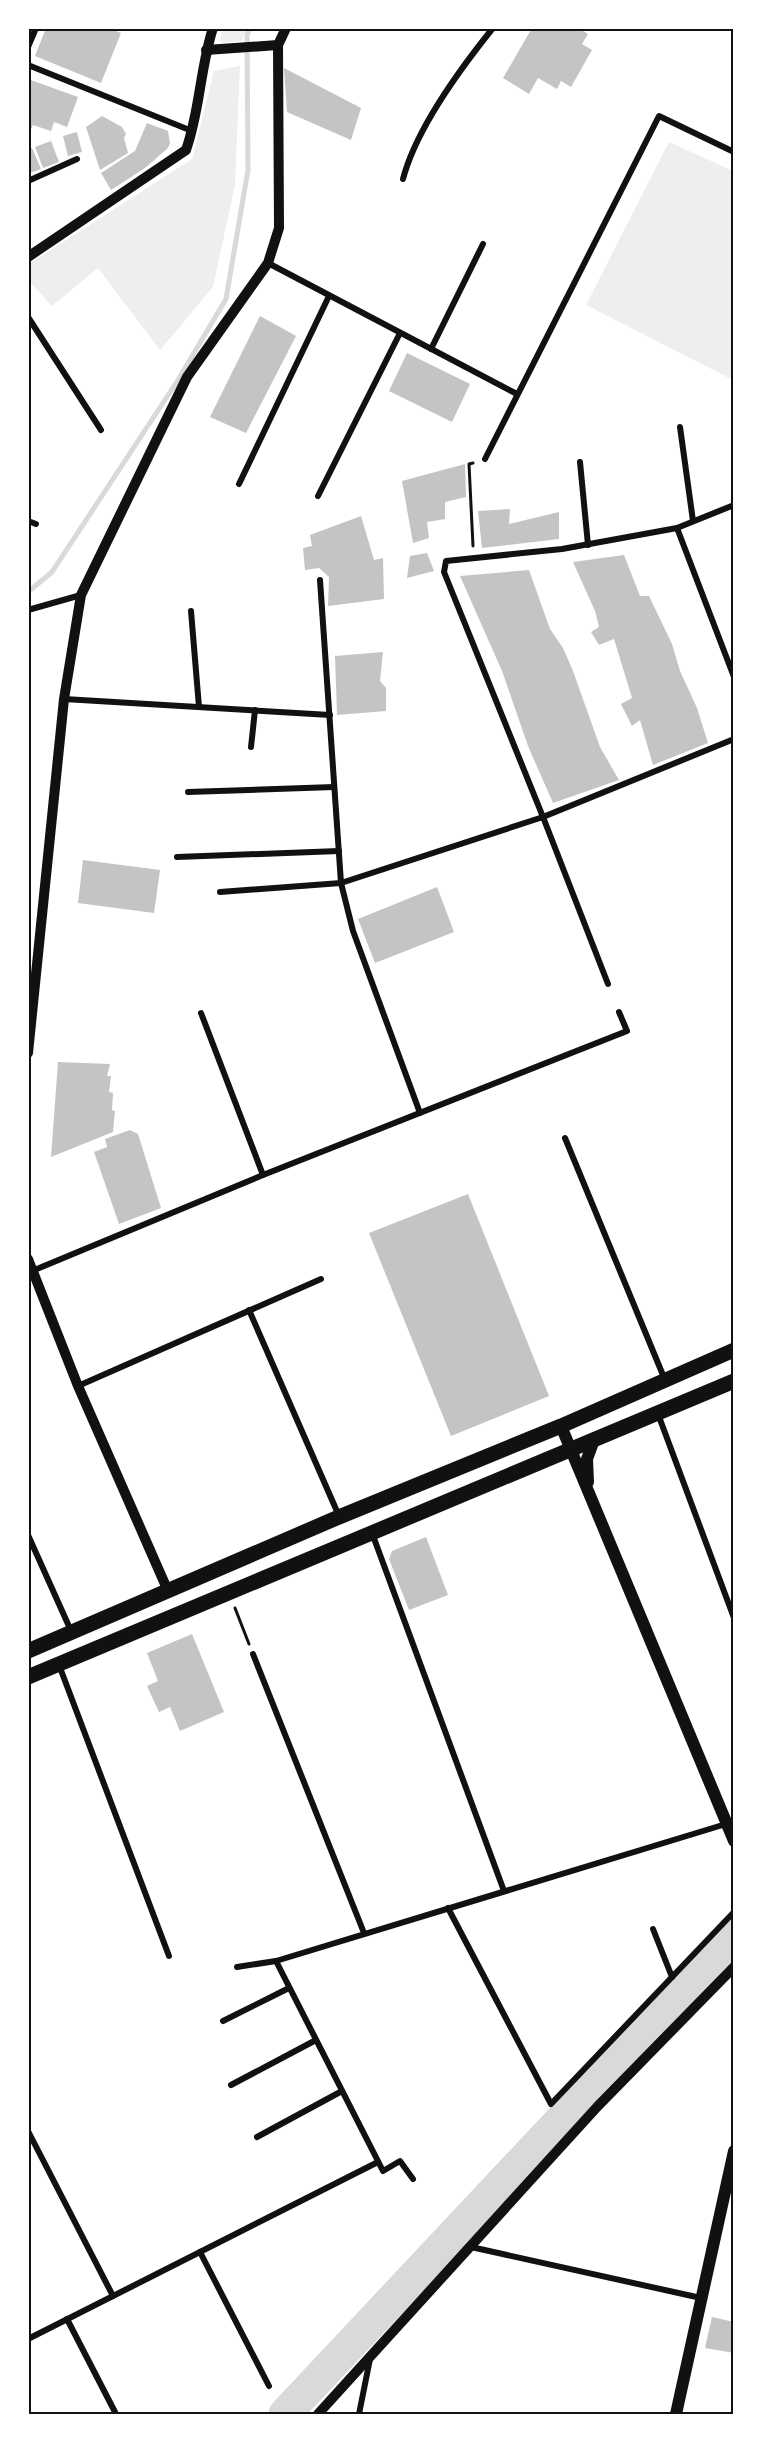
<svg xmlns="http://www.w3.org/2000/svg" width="762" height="2443" font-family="Karla,sans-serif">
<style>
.green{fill:#eee}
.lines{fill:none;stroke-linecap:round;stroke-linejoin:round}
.stream{stroke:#d9d9d9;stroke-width:5}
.river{stroke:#d9d9d9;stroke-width:33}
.building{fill:#c4c4c4}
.path{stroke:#111;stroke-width:3}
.minor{stroke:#111;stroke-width:6}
.tertiary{stroke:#111;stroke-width:10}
.secondary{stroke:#111;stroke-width:12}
.primary{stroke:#111;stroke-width:15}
.neatline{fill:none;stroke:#111;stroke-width:2}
</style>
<rect width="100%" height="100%" fill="#fff"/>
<g class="green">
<path d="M222,29V28L246,29L242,41L220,43Z"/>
<path d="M240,66L235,185L213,287L160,350L98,268L52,306L29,281V264L192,159L214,71Z"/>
<path d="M669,142L733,171V380L586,305Z"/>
</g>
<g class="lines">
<path class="stream" d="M28,592L52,572L178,380L226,299L248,170L247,35L250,28"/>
<path class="river" d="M285,2414L734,1936"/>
</g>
<g class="building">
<path d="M46,28H109L121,33L101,83L35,56Z"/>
<path d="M532,28H578L588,34L582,44L592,50L571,87L561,81L557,89L538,78L529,94L503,78Z"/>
<path d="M284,68L361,108L351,140L287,112Z"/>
<path d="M28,79L78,97L67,127L54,122L51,131L33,125L28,136Z"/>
<path d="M102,116L122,127L126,134L124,138L128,153L100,170L86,127Z"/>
<path d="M147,123L168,131L170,143L168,148L145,168L111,190L101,173L135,151Z"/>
<path d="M77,132L82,152L68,156L63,136Z"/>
<path d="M51,141L59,162L43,168L35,147Z"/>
<path d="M32,148L41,169L30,173L28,149Z"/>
<path d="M260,316L296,336L246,433L210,417Z"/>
<path d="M407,353L470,384L452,422L389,391Z"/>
<path d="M465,464L466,497L445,502V519L427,522L429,538L413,543L402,481Z"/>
<path d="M510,509L509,524L559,512V539L482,548L478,511Z"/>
<path d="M361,516L374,560L383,558L384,599L328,606L329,577L319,568L305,570L303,548L312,546L310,535Z"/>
<path d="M427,553L434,571L407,578L410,556Z"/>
<path d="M624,555L640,596H649L672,644L680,671L697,708L708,743L653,765L640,720L632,726L621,704L632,698L614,639L599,645L591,632L599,627L595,611L573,562Z"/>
<path d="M529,570L550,629L563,648L573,671L600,747L619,780L553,803L528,746L502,671L460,576Z"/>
<path d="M383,652L380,681L386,688V711L337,715L335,656Z"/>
<path d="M83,860L160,870L154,913L78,903Z"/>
<path d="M437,887L454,932L375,963L358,919Z"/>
<path d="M58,1062L110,1064L107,1076H111L109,1092L113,1093L112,1110L115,1111L113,1132L51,1157Z"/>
<path d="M130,1130L138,1134L161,1208L119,1224L94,1152L107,1147L105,1139Z"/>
<path d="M468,1194L549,1396L451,1436L369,1233Z"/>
<path d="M426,1537L448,1595L409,1610L389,1559L392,1551Z"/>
<path d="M192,1634L224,1712L180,1731L170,1707L159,1712L147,1686L158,1681L147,1653Z"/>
<path d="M712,2317L734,2322V2353L705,2348Z"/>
</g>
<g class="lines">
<g class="path">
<path d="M473,546L469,464L473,463"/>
<path d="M235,1608L249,1644"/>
</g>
<g class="minor">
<path d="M28,47L36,28"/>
<path d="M28,65L192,131"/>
<path d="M403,179C416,129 460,69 493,28"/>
<path d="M28,181L77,159"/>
<path d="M268,263L517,394"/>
<path d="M28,317L101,430"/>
<path d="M431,349L483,244"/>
<path d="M680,427L693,521"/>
<path d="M485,459L659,116L734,152"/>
<path d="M580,462L588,545"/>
<path d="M239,484L329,296"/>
<path d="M318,496L400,333"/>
<path d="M28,521L36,524"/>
<path d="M677,528L734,677"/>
<path d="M320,580L341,883L353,931L420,1113"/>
<path d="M28,610L81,595"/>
<path d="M191,611L199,707"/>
<path d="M64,699L330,715"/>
<path d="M251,747L255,710"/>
<path d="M188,792L334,787"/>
<path d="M177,857L339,851"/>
<path d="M220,892L341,883L543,817L734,739"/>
<path d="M608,984L543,817L444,572L446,561L562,549L677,528L734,505"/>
<path d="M201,1013L263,1175"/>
<path d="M565,1138L665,1380"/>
<path d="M32,1271L263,1175L627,1031L619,1012"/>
<path d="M249,1310L339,1516"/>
<path d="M78,1386L321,1279"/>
<path d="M658,1414L734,1618"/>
<path d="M372,1533L504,1891"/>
<path d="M28,1535L72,1633"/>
<path d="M253,1654L364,1933"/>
<path d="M59,1665L169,1956"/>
<path d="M448,1908L551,2104L734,1912"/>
<path d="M653,1929L672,1977"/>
<path d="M237,1967L276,1961"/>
<path d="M223,2021L289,1988"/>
<path d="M231,2085L316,2040"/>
<path d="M28,2131L113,2296"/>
<path d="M257,2137L342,2091"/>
<path d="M413,2179L400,2161L383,2171L276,1961L726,1824"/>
<path d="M471,2247L701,2298"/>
<path d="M200,2252L269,2386"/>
<path d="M67,2319L116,2414"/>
<path d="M28,2339L378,2162"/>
<path d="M359,2414L370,2359"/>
</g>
<g class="tertiary">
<path d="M206,50L278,45"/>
<path d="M28,257L186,150C200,111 200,68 213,28"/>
<path d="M28,1053L64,699L81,595L187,377L268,263L279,228L278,45L286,28"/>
<path d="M28,1259L78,1386L168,1591"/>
<path d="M318,2414L597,2107L734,1967"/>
</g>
<g class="secondary">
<path d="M561,1426L734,1841"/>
<path d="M588,1482L587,1459L594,1440"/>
<path d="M676,2414L734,2151"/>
</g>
<g class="primary">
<path d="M28,1651L339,1517L561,1426L734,1350"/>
<path d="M28,1677L734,1381"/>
</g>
</g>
<rect width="762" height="2443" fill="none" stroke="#ffffff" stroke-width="60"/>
<rect x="30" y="30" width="702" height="2383" class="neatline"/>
</svg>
